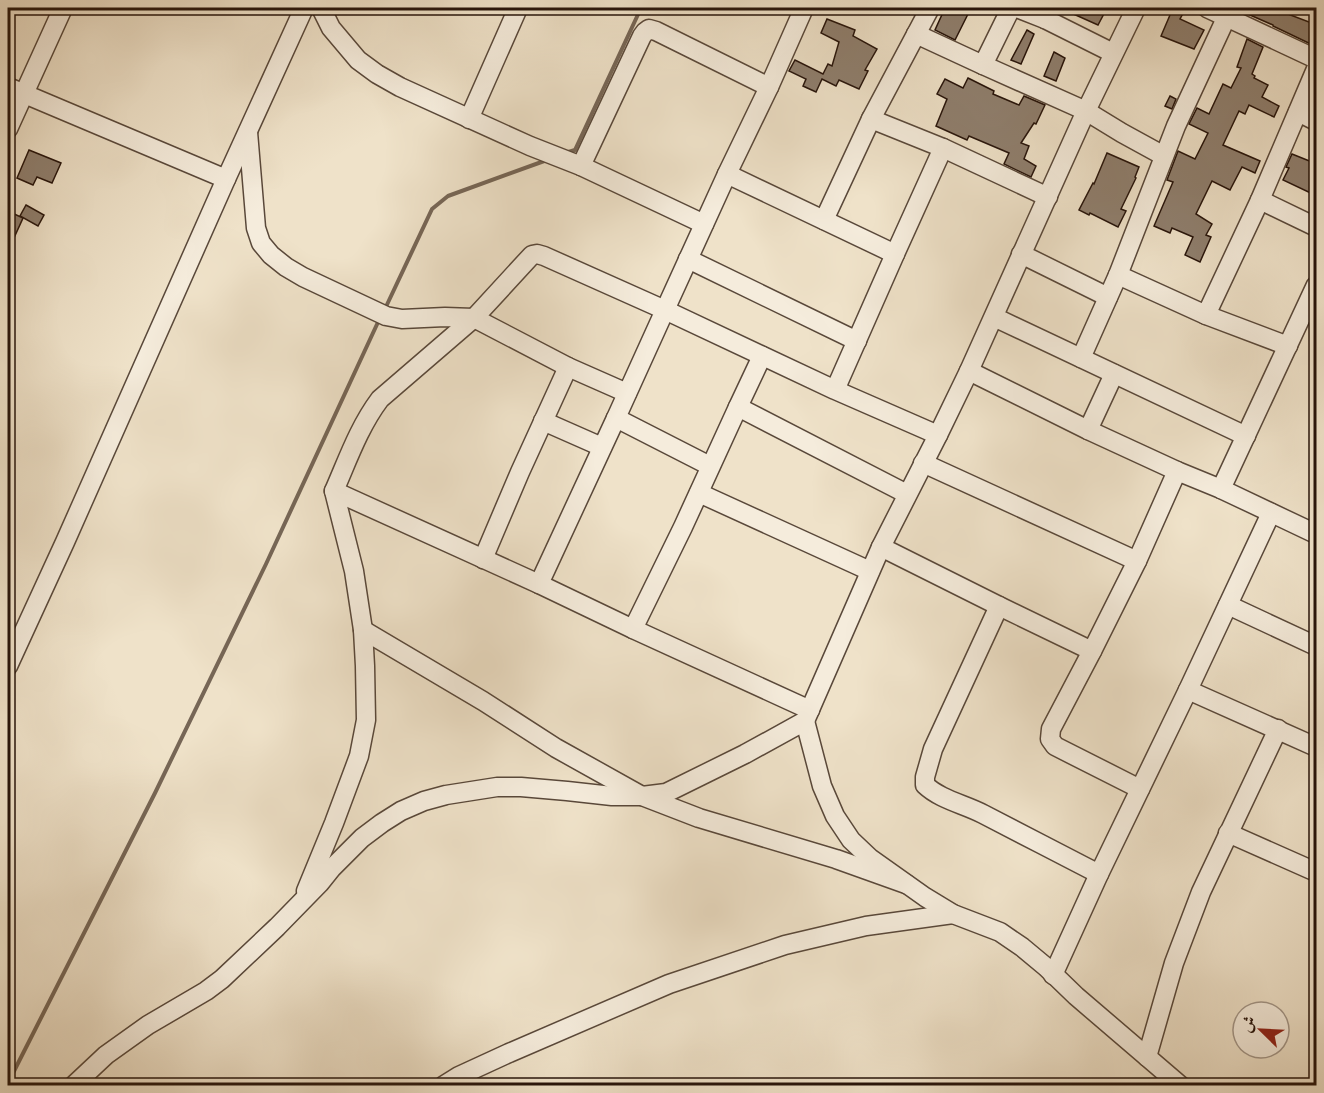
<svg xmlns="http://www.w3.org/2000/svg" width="1324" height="1093" font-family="Vollkorn,Amiri,serif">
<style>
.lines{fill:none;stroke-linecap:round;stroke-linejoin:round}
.stream{stroke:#766656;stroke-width:4}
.building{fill:#8f7f6e;stroke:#27140b;stroke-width:1.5}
.minor-casing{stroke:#59483a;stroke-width:21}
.minor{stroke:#f5ecdc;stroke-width:18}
</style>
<rect width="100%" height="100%" fill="#efe2c9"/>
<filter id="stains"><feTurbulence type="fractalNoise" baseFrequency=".00333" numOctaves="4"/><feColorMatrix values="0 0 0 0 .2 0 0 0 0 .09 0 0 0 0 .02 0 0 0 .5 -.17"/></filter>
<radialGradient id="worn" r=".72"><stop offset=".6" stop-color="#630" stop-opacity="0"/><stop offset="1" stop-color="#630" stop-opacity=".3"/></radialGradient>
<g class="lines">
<g class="stream">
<path d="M565,153L575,150L641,8"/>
<path d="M384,311L432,209L448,196L547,160"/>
<path d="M8,1083L155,793L266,564L379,320"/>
</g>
</g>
<g class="building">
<path d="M945,8H971L955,40L935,30Z"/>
<path d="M1060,8H1107L1098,25Z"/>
<path d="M1173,8H1186L1180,19L1204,30L1194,49L1161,36Z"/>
<path d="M1234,8H1272L1317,25V47L1273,26V25Z"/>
<path d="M827,19L855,30L853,36L877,49L865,70L868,71L859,89L839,80L836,86L822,79L816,92L803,86L806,79L789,71L795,60L823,74L828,64L832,66L839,42L821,33Z"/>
<path d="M1027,30L1034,34L1021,64L1011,60Z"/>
<path d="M1247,39L1263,47L1252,74L1255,76L1254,78L1268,85L1262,97L1279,106L1274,117L1249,105L1245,114L1239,111L1223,145L1260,161L1255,173L1242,167L1230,190L1212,181L1196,214L1212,224L1206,235L1211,237L1200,262L1185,255L1193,237L1172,228L1170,233L1154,226L1173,182L1167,180L1178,151L1195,159L1208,133L1189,124L1197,108L1209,114L1223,84L1231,88L1241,68L1237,67Z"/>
<path d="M1054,52L1065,58L1056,81L1044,76Z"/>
<path d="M968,78L994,91L993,94L1019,105L1024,96L1045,105L1036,124L1034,123L1021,143L1029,146L1024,159L1036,166L1031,177L1004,164L1009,153L969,136L967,140L936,126L947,99L937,94L945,79L963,88Z"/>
<path d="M1170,96L1176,99L1172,109L1165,106Z"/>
<path d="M29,150L61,163L52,183L37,177L33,185L17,178Z"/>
<path d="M1107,153L1139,167L1135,177L1136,178L1121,209L1126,211L1118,227L1090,213L1089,215L1079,210L1093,183L1094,184Z"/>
<path d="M1292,154L1317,164V196L1283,180L1289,168L1286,167Z"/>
<path d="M26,205L44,215L38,226L20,216Z"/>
<path d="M8,211L23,218L8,251Z"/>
</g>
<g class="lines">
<defs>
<g id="minor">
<path d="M321,8L331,28L358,60L377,74L400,87L530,146L581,166L704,224"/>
<path d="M1011,8L983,65L1086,111L1122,133L1164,156"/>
<path d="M1017,8L1045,19L1049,9"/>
<path d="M1207,8L1316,59"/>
<path d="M1045,19L1113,53"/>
<path d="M916,34L983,65"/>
<path d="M8,87L226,179"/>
<path d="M1298,112L1316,121"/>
<path d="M469,119L518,8"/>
<path d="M871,119L943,148L1048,197"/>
<path d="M8,129L63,8"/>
<path d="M248,132L256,228L261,243L271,255L286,267L303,277L386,316L402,319L445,317L474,318L568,367L627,393"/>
<path d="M581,166L642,36L645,32L649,29L656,31L769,87"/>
<path d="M727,174L769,87L804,8"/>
<path d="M1260,200L1316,69"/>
<path d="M824,220L871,119L930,8"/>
<path d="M895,254L943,148"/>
<path d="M1021,254L1108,297"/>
<path d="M688,259L857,341"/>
<path d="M1118,275L1206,315L1260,200L1316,227"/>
<path d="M1206,315L1288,346"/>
<path d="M994,317L1246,436"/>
<path d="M762,356L738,407L907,494"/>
<path d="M1081,358L1118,275L1176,126L1227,16"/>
<path d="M969,371L1088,430L1177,471L1221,489L1316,534"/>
<path d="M835,390L895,254L727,174L665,310L835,390L938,435"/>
<path d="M738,407L683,527L633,629L810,710"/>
<path d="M616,418L539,584L633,629"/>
<path d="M543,421L602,447"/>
<path d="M1088,430L1114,374"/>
<path d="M923,463L1137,561"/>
<path d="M1221,489L1316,285"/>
<path d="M699,493L870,571"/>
<path d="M881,547L999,606L1092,651"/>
<path d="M483,559L520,472L568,367"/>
<path d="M539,584L334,491C348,459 359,427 380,399L474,318L532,255L537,254L544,256L665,310L616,418L710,466"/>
<path d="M1228,605L1316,646"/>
<path d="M999,606L933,749L925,777V785C941,800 964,804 983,814C1022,834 1060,854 1099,874"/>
<path d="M363,630L483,701L556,748L642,796L699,818L836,859L906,884"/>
<path d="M8,666L65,542L226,179L304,8"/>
<path d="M1188,690L1316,747"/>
<path d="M805,721L822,786L835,816L851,840L870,858L925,897L953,914L1000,932L1022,947L1046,967L1076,996L1181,1086"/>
<path d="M1140,789L1055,746L1050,739L1051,729L1092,651L1137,561L1177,471"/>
<path d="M1228,833L1316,872"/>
<path d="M306,891L334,823L359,756L366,720L365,666L363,630L354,571L334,491"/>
<path d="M1053,975L1099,874L1188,690L1271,513"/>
<path d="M1147,1057L1174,963L1201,892L1278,729"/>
<path d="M73,1086L106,1055L148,1025L206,991L222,979L277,927L320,883L332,868L362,838L382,823L401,811L424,801L446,795L497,787H521L567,791L612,796H642L666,793L745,754L805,721L881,547L938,435L969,371L1086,111L1136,8"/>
<path d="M443,1086L459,1076L509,1053L669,984L785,945L866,926L953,914"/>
</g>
</defs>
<use href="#minor" class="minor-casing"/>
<use href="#minor" class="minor"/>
</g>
<rect width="1324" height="1093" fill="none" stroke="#efe2c9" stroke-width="30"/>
<rect x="9" y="9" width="1306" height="1075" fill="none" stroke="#27140b" stroke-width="3"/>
<rect x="15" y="15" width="1294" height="1063" fill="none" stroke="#27140b" stroke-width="1.5"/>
<g transform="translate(1261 1030) rotate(294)"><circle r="28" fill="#f5ecdc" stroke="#a39688" stroke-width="1.5"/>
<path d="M0-4.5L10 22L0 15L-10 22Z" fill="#8f2418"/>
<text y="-9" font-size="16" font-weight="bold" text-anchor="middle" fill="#27140b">ش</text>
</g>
<rect width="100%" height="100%" filter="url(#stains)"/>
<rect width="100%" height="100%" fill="url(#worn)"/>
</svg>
